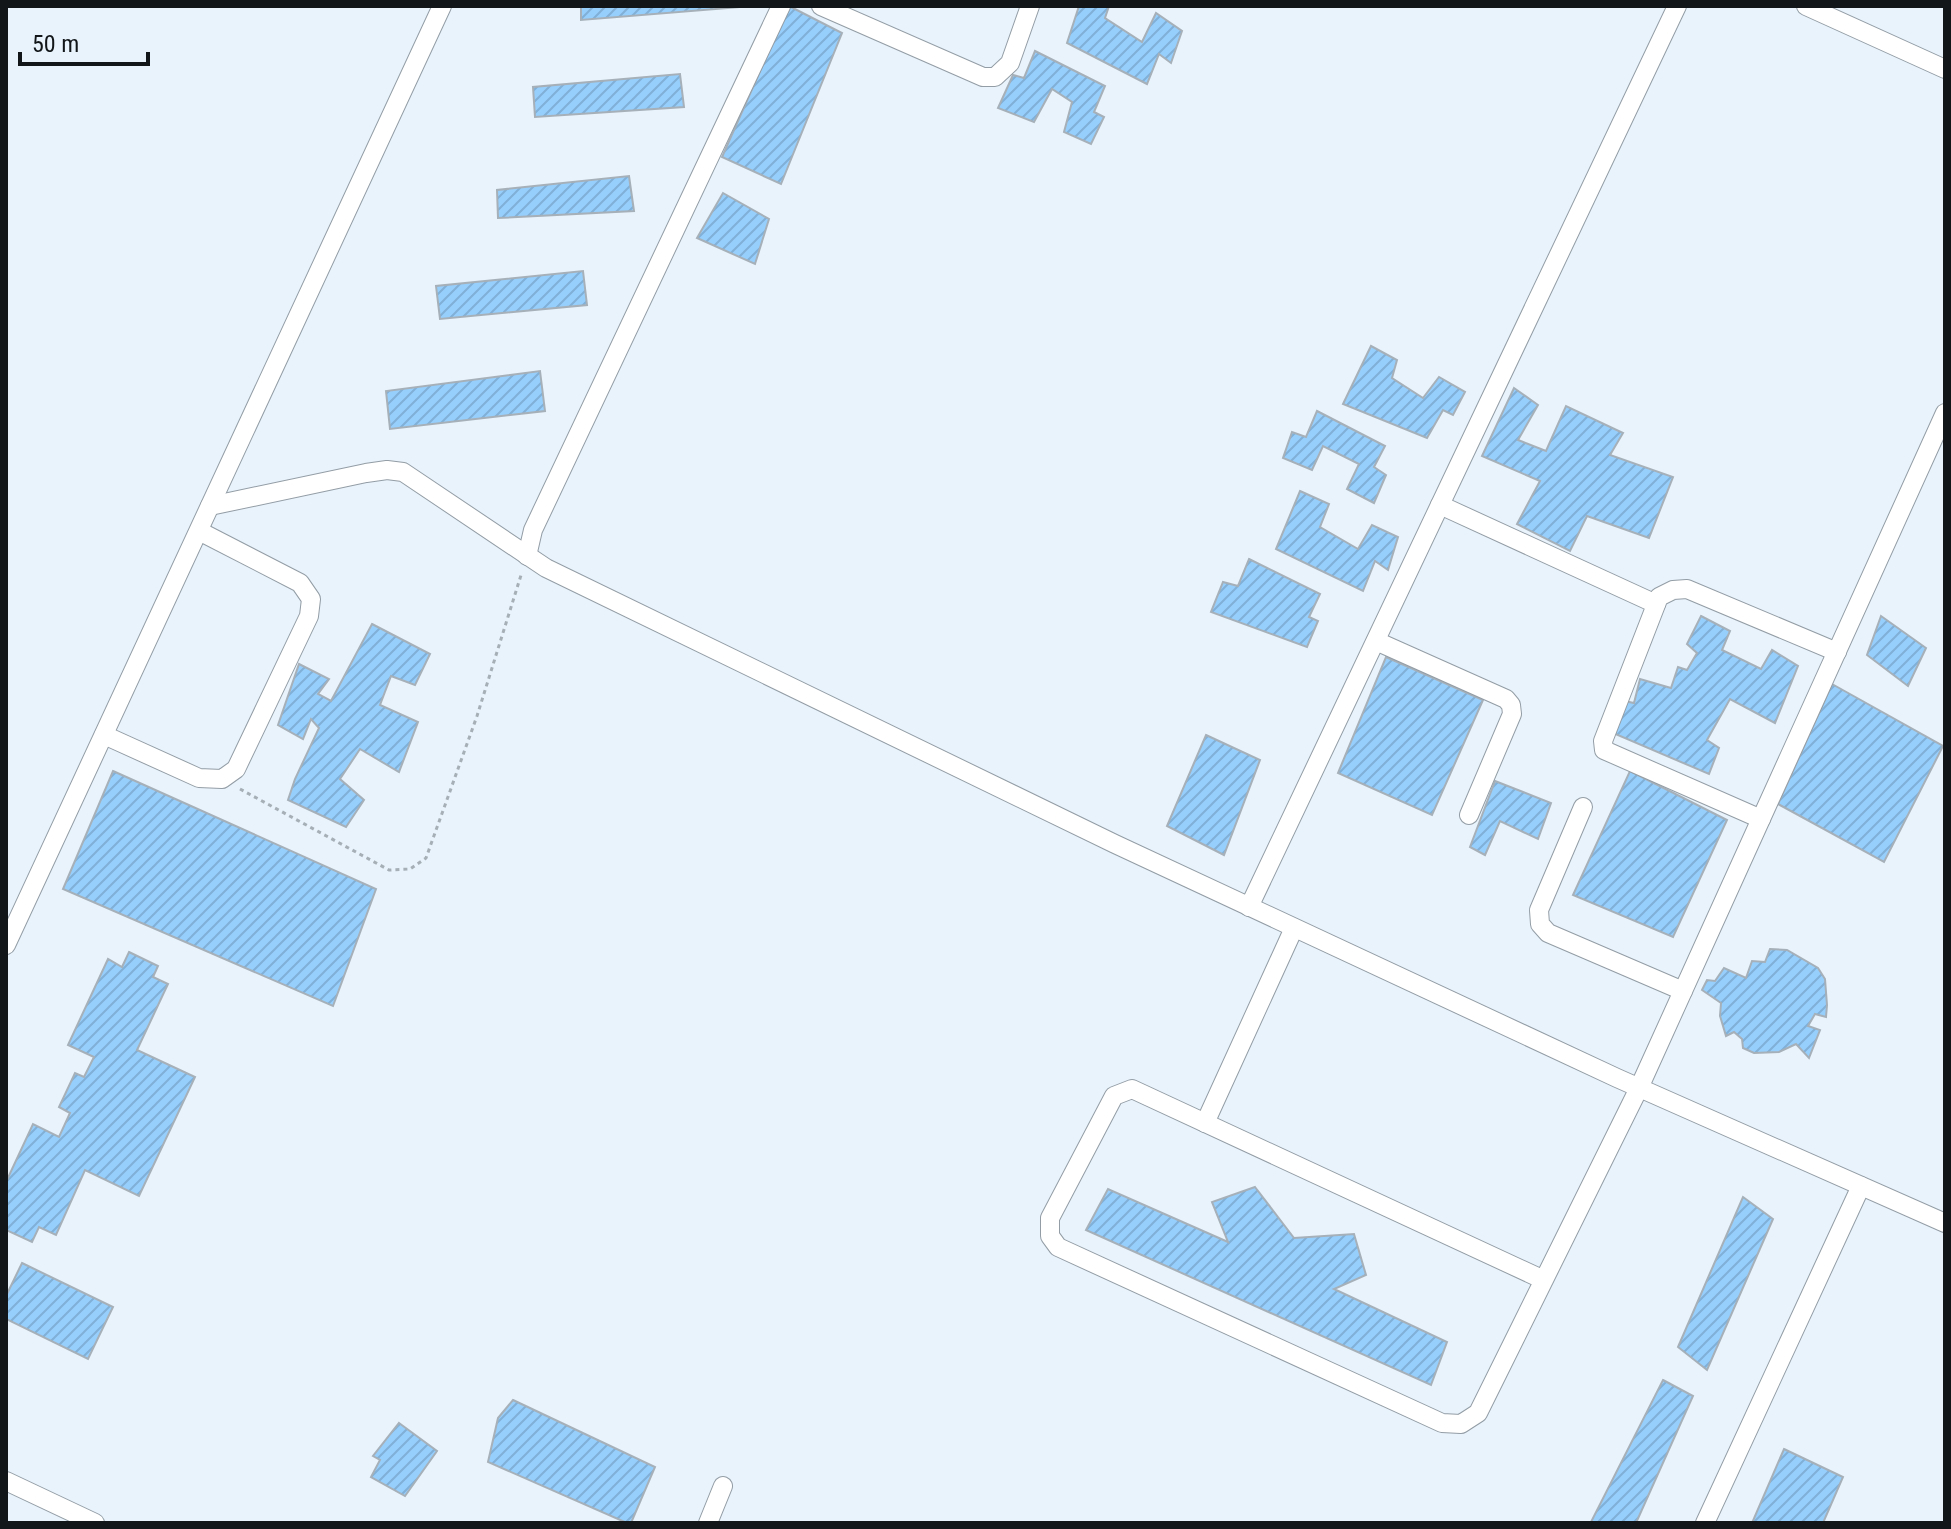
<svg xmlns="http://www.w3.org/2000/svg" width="1951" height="1529" font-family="'Roboto Condensed',sans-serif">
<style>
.building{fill:url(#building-hatch);stroke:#a6b0b8;stroke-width:2}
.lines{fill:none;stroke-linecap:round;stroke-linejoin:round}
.minor-casing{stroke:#939da5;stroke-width:20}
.path{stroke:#a6afb6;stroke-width:3;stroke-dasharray:4 4;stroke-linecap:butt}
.minor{stroke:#fff;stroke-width:18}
</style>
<defs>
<pattern id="building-hatch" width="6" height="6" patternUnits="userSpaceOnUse" patternTransform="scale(2)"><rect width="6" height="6" fill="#96cefc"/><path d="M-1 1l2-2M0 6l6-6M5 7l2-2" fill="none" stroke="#80b0d7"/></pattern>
</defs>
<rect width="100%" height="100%" fill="#e8f3fc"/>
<g class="building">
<path d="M581,6H740L741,7L581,20Z"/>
<path d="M789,6L842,33L781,184L722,157Z"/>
<path d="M1079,6H1109L1105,18L1142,42L1156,13L1182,31L1171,63L1159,54L1147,84L1067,43Z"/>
<path d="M1035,51L1105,86L1094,112L1104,117L1091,144L1064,132L1072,102L1052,89L1034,122L998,108L1013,75L1024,78Z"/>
<path d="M680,74L684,107L535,117L533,87Z"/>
<path d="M629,176L634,211L498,218L497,190Z"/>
<path d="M723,193L769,219L755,264L697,238Z"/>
<path d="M583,271L587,305L440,319L436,286Z"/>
<path d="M1371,346L1397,360L1392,378L1423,398L1439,377L1465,392L1453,415L1443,410L1427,438L1343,404Z"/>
<path d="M540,371L545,411L390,429L386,391Z"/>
<path d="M1514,388L1538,405L1518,440L1546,451L1566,406L1623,433L1610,455L1673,477L1649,538L1587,516L1570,551L1517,524L1540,481L1482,456Z"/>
<path d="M1317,411L1385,446L1374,467L1386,475L1374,503L1347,489L1359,464L1323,446L1312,470L1283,458L1292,432L1306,437Z"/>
<path d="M1300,491L1329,504L1320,527L1358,549L1372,525L1398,537L1388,570L1375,561L1363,591L1276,549Z"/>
<path d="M1249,559L1320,594L1309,617L1318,621L1307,647L1211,612L1223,582L1238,586Z"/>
<path d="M1701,616L1730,631L1722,650L1761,669L1772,650L1798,666L1775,723L1730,699L1707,740L1719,748L1709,774L1613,733L1624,701L1634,703L1640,679L1671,688L1678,667L1687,670L1697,653L1687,644Z"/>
<path d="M1881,616L1926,648L1908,686L1867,655Z"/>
<path d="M372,624L430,654L415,685L391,676L380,705L418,722L399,772L360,749L340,779L364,800L346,827L288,800L295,779L319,728L311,719L303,739L278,725L299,664L329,679L318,694L331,701Z"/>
<path d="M1386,657L1483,700L1432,815L1338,773Z"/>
<path d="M1832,684L1943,746L1884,862L1778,804Z"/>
<path d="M1206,735L1260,760L1224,855L1167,826Z"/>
<path d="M113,771L376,889L333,1006L63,889Z"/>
<path d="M1630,771L1727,820L1673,937L1573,895Z"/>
<path d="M1495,781L1551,803L1538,839L1500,821L1485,855L1470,847Z"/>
<path d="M1770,949L1787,950L1818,968L1825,979L1827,1005L1826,1017L1815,1014L1808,1026L1820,1030L1809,1058L1796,1044L1779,1052L1754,1053L1743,1048L1742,1039L1734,1032L1726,1036L1720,1016L1721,1003L1702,990L1707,980L1715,981L1724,968L1746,978L1752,961L1765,962Z"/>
<path d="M129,952L158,966L153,977L168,984L137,1050L195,1077L139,1196L85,1170L56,1235L39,1227L32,1242L6,1230L7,1212L6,1211V1182L33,1124L59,1137L70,1113L59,1107L75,1073L84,1077L94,1057L68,1045L108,959L122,967Z"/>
<path d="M1255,1187L1294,1238L1354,1234L1366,1275L1334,1289L1447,1342L1431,1385L1086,1230L1108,1189L1228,1242L1212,1202Z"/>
<path d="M1743,1197L1773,1219L1707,1370L1678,1347Z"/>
<path d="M22,1263L113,1307L88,1359L6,1319V1296Z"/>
<path d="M1663,1380L1693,1396L1636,1523H1593L1591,1522Z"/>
<path d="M513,1400L655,1467L631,1523H627L488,1462L498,1418Z"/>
<path d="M399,1423L437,1451L405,1496L371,1477L380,1460L373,1456Z"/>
<path d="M1784,1449L1843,1477L1823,1523H1752Z"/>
</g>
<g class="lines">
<defs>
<g id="minor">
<path d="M821,6L983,77H995L1010,63L1030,6"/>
<path d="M1806,6L1945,69"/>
<path d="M1440,505L1656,604"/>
<path d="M210,506L366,473L387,470L403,472L546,568L1115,844L1617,1078L1945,1223"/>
<path d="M527,556L533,530L781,6"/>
<path d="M1376,641L1506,699L1511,705L1512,714L1469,815"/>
<path d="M104,735L199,778L222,779L236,769L309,616L311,599L300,583L199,531"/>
<path d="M1583,807L1539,910L1540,924L1548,933L1683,991"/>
<path d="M1761,819L1604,750L1603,741L1659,597L1673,590L1687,589L1837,652"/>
<path d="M1249,907L1677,6"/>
<path d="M6,945L442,6"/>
<path d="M1205,1123L1294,928"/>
<path d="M1544,1280L1132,1089L1114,1096L1050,1218V1236L1058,1247L1442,1423L1461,1424L1478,1413L1639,1088L1945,413"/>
<path d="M6,1481L95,1523"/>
<path d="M708,1523L723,1486"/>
<path d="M1705,1523L1861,1186"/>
</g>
</defs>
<use href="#minor" class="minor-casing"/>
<path class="path" d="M240,789L389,870L410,869L426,858L477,716L522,572"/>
<use href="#minor" class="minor"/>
</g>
<rect width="1951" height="1529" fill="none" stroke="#121619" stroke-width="16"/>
<path d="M20 52v12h128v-12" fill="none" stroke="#121619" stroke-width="4"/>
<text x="32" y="52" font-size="24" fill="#121619" stroke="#e8f3fc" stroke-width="6" paint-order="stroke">50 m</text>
</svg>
